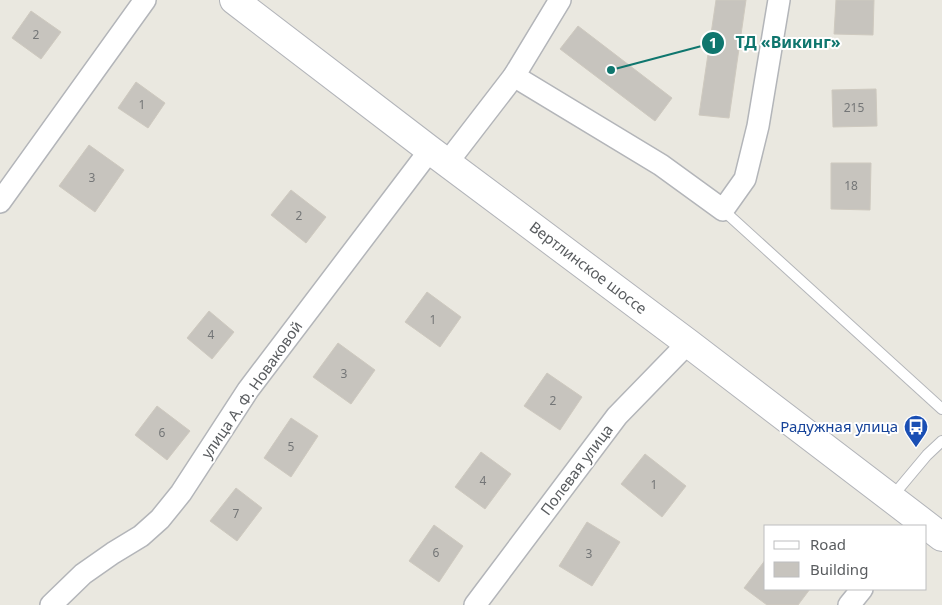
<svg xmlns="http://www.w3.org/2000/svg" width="942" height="605" font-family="'Noto Sans',sans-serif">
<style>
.building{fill:#c7c4be;stroke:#cec9bf}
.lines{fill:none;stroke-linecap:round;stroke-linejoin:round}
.service-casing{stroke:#b3b5b9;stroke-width:12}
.minor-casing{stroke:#b3b5b9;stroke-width:24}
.secondary-casing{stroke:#b2b4b9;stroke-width:30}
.service{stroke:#fff;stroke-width:10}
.minor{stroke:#fff;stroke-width:21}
.secondary{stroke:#fff;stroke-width:28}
.labels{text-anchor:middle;stroke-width:4;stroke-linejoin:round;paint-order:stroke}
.number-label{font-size:12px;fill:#747677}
.street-label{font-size:15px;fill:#595c5f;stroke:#fff}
.transit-label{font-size:15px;fill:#164399;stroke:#fff;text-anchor:end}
.leader{fill:none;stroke:#0f766e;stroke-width:2}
.callout-dot{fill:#0f766e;stroke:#fff;stroke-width:2}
.mark-label{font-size:15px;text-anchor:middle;font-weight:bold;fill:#fff}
.callout-label{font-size:16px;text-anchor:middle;font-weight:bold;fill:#0f766e;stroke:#fff;stroke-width:4;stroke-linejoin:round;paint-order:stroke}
</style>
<rect width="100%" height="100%" fill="#eae8e0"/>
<g class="building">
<path d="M716,0H746L729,118L699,115Z"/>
<path d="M836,0H874L873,35L834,34Z"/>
<path d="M31,11L61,32L41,59L12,38Z"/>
<path d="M578,26L672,98L655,121L560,49Z"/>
<path d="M136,82L165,103L148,128L118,108Z"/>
<path d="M876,89L877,126L833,127L832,90Z"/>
<path d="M89,145L124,170L95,212L59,186Z"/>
<path d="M831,163H871L870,210L831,209Z"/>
<path d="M291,190L326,217L306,243L271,215Z"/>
<path d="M427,292L461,317L440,347L405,322Z"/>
<path d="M209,311L234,332L212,359L187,338Z"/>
<path d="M338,343L375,370L351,404L313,377Z"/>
<path d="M547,373L582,397L560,430L524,406Z"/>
<path d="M157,406L190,431L167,460L135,435Z"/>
<path d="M291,418L318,436L291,477L264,458Z"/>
<path d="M481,452L511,474L485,509L455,487Z"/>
<path d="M645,454L686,486L662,517L621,484Z"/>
<path d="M236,488L262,508L237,541L210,521Z"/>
<path d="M587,522L620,542L592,586L559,566Z"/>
<path d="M434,525L463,546L439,582L409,561Z"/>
<path d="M766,559V589H810L798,605H767L744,588Z"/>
</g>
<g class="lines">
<defs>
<g id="service">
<path d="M723,210L942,409"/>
<path d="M891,498L927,455L942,441"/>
</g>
<g id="minor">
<path d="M514,76L661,165L723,210L745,179L758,126L779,0"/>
<path d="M447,163L514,76L560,0"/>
<path d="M0,202L145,0"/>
<path d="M51,605L83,574L113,553L141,536L160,519L181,493L248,390L430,150"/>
<path d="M475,605L617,416L688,343"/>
<path d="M849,605L862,589"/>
</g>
<path id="secondary" d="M234,0L430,150L688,343L942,537"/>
</defs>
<use href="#service" class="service-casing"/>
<use href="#minor" class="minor-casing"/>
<use href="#secondary" class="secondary-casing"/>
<use href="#service" class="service"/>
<use href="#minor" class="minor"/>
<use href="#secondary" class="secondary"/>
</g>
<defs>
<symbol id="bus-pin" viewBox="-11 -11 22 30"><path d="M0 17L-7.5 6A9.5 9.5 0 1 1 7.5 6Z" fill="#1a4fb4" stroke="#fff"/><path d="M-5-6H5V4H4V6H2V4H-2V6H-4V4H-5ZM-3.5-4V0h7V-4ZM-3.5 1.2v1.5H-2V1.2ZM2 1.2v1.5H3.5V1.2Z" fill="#fff"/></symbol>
</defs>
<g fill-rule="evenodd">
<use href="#bus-pin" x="902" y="413" width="28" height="38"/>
</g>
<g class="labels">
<g class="number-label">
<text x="36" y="39">2</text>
<text x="142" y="109">1</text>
<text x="854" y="112">215</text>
<text x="92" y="182">3</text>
<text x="851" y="190">18</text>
<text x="299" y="220">2</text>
<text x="433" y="324">1</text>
<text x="211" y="339">4</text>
<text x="344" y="378">3</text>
<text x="553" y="405">2</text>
<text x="162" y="437">6</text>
<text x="291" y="451">5</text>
<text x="483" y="485">4</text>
<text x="654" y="489">1</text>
<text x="236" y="518">7</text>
<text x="436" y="557">6</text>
<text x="589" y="558">3</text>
</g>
<g class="street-label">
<text transform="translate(588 268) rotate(37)" y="5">Вертлинское шоссе</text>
<text transform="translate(252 390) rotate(-55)" y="5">улица А. Ф. Новаковой</text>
<text transform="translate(577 470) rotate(-53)" y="5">Полевая улица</text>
</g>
<g class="transit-label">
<text x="898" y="432">Радужная улица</text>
</g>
</g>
<path class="leader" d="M611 70L713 43"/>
<g class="callout-dot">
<circle cx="611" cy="70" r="5"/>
<circle cx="713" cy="43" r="12"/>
</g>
<g class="mark-label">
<text x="713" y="48">1</text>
</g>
<g class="callout-label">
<text x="788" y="48">ТД «Викинг»</text>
</g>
<rect x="764" y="525" width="162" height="65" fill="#ffffff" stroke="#bdbebf"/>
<rect x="774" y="541" width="25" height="8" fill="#ffffff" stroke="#bdbebf"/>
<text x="810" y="550" font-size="15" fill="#595c5f">Road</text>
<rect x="774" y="562" width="25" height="15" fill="#c7c4be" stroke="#bdbebf"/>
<text x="810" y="575" font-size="15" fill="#595c5f">Building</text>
</svg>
